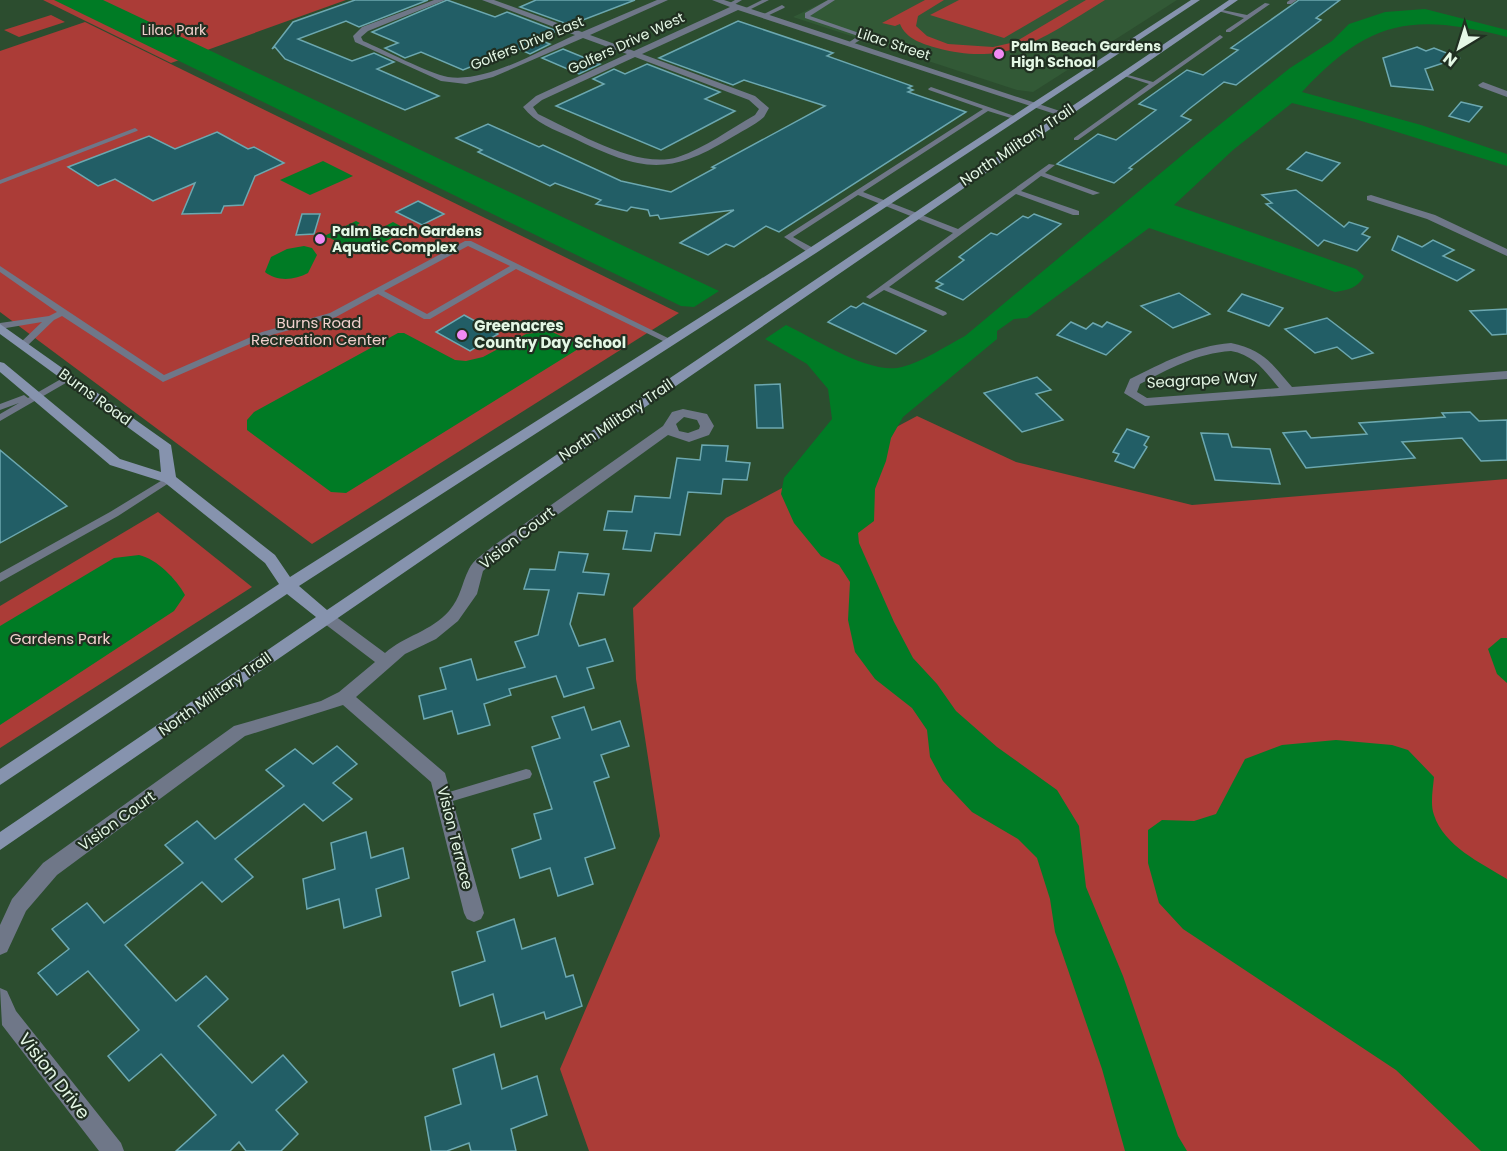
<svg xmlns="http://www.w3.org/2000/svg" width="1507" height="1151" font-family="Poppins,sans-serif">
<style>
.built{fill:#325936}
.green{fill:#ab3c37}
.water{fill:#007b25}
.building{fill:#225e66;stroke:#6ca8b0;stroke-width:1.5}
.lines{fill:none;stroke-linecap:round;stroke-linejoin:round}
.lane{fill:#6f7788;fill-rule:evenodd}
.street{fill:#6f7788;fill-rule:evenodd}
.secondary{fill:#8693ae;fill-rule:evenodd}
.poi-dot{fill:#f18af4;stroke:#202f21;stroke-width:2}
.labels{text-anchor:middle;stroke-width:4.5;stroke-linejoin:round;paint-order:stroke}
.far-park-label{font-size:14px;fill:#f0d0cc;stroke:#202f21}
.far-street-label{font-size:14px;fill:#e4f7e5;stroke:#202f21}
.far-poi-label{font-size:14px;font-weight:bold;fill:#e4f7e5;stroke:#202f21;text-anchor:start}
.street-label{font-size:15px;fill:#e4f7e5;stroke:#202f21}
.park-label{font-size:15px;fill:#f0d0cc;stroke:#202f21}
.poi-label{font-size:15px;font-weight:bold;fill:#e4f7e5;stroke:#202f21;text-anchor:start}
.near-street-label{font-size:18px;fill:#e4f7e5;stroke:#202f21}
</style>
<rect width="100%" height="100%" fill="#2c4d2f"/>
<path class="built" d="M828,0H1177L1033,92L1017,90L793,17Z"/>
<g class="green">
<path d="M43,0H346L171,63Z"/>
<path d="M925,0H944L918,16L916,26L927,36L948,44L993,47L1015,42L1086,0H1105C1047,35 1010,68 937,48C923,44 906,39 900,24L895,26L882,23Z"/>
<path d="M959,0H1069L1004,38L930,15Z"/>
<path d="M51,15L65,22L19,37L4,30Z"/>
<path d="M85,22L679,313L312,544L0,312V51Z"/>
<path d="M917,416L1016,462L1192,505L1507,479V1151H589L560,1069L660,836L636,679L633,608L726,518Z"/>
<path d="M158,512L252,587L0,748V606Z"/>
</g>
<g class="water">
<path d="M54,0H103L719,291L694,307L681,306Z"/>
<path d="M1425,9L1507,30V37C1413,13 1370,19 1302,92L1421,125L1507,154V166L1355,119L1292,103L1233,150L1174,205L1356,269L1364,276C1358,288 1348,290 1335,292L1149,228L1027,318L1014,319L997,331V339L903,417L891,438L886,461L875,489L874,521L858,533L859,543L894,622L913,658L937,684L956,711L997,747L1057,790L1079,826L1086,887L1123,976L1178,1136L1187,1151H1125L1102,1069L1055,932L1050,899L1037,858L1018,839L972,812L943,781L930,757L927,730L912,708L875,679L855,652L848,620L850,582L839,565L821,556L794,523L781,494L784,478L832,419L828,389L807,364L765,339L786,325C814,338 871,376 902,367C924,361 944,347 965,336L1192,147L1290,68L1332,41L1349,24L1385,12Z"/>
<path d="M323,161L353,176L310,195L280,180Z"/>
<path d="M356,221L360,223L357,225L372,233L393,222L408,230L360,254L330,238L322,237Z"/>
<path d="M304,246L312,248L317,255L308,273C295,280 277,282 265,272L271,257L287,249Z"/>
<path d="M550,331L583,346L346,493L331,492L247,430V420L254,412L398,333H404L455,360L466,361L483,357L526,334Z"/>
<path d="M139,555C157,559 176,579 185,595L174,611L0,725V626L114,558Z"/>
<path d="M1501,638H1507V683L1497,674L1488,649Z"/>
<path d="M1336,740L1392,745L1408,750L1434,777C1433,789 1430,804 1434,815C1444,846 1481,863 1507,879V1151H1481L1396,1070L1183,929L1159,903L1148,863V830L1162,820L1194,821L1216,814L1245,759L1282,745Z"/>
</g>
<g class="building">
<path d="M355,0H428L359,27L346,21L298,39L352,61L374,53L394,62L377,69L439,96L405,110L285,59L275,47L272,49L293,22Z"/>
<path d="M447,0L495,17L507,12L557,31L537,39L550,44L530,54L517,48L463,70L421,52L405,58L385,48L398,43L372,32Z"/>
<path d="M536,0H635L570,25L520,7Z"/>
<path d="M1299,0H1340L1316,18L1321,20L1236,85L1224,82L1189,109L1181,116L1191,120L1129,168L1132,169L1114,183L1057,164L1098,134L1116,140L1156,110L1139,104L1187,70L1203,75L1238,50L1231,48Z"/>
<path d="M738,21L833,53L827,56L912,86L908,88L913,90L908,92L966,112L779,232L766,226L734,247L726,244L708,255L680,243L734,210L660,219L658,215L650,216L648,210L631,207L627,211L596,204L601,200L555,183L550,186L478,152L482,150L456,138L488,124L539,147L543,145L621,181L671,192L715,168L712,167L825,106L744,80L733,85L659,58Z"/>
<path d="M1417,47L1426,51L1434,48L1459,58L1425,69L1433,90L1391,86L1383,58Z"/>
<path d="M563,49L600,64L579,74L542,58Z"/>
<path d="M647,64L720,92L705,99L735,111L661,150L556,106L604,84L593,79L614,69L625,74Z"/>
<path d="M1461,102L1482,107L1469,122L1449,116Z"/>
<path d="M217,132L248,149L254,147L284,163L255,176L243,205L224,206L221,213L182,214L195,183L153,201L115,179L98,186L68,167L149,136L175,149Z"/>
<path d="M1306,152L1340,163L1322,181L1287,169Z"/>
<path d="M1296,190L1344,227L1349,222L1368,228L1362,234L1370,237L1357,251L1324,240L1318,246L1266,204L1272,203L1262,195Z"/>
<path d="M418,201L444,214L422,225L396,212Z"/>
<path d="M302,214H320L314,234L296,235Z"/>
<path d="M1034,214L1061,224L963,300L936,288L943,284L936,281L964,260L959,257L991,233L997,235L1023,216L1028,218Z"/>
<path d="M1398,236L1422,247L1433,240L1454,250L1443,256L1474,270L1457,281L1392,250Z"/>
<path d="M1179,293L1210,314L1173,328L1141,306Z"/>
<path d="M1242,294L1283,308L1269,326L1228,311Z"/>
<path d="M863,303L926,331L896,354L828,322L851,306L856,308Z"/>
<path d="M1507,309V334L1492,335L1470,311Z"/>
<path d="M464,315L486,327L498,334L470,351L436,332Z"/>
<path d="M1327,318L1373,353L1352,359L1337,347L1315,353L1285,329Z"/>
<path d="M1071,322L1086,329L1093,323L1102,327L1107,322L1131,332L1106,355L1057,335Z"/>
<path d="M1037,377L1051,390L1036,394L1063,420L1022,432L984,393Z"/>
<path d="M780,384L783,428H757L755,385Z"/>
<path d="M1470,412L1479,421L1507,420V460L1481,461L1462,438L1402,442L1415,458L1306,468L1283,433L1306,431L1311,438L1367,434L1359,423L1445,417L1442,413Z"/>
<path d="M1127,429L1149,437L1144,445L1147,447L1134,468L1115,461L1119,454L1113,452Z"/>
<path d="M1201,433L1228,434L1232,447L1270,449L1280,484L1215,480Z"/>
<path d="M702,445L728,446L726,461L750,463L747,480L723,479L721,494L688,492L680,535L655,533L651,551L623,549L627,531L604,530L608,511L632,512L635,496L670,498L677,458L700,460Z"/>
<path d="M0,450L67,506L0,543Z"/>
<path d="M559,552L588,554L583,572L609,574L604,595L578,593L570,624L579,646L605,639L613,661L587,668L594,688L564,697L556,676L509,689L511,695L484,704L490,725L458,734L452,711L424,719L419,696L446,689L440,668L471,659L477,680L525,667L515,642L538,635L549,590L524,589L530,569L555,570Z"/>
<path d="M584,707L592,730L620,721L629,746L601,755L609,777L594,782L615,848L585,858L593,884L558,896L550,868L520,878L512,849L541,839L534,814L552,809L532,747L560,738L552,717Z"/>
<path d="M337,746L357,764L333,783L352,799L323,821L304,804L235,859L253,877L222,902L202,882L125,945L176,1001L206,976L228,999L198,1026L252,1083L283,1055L307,1082L276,1110L298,1134L281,1151H246L239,1142L230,1151H176L216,1115L161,1054L129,1081L108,1056L139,1030L88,971L57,995L38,973L69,949L52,929L87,903L104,923L183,863L165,845L197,821L215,839L284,786L266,770L295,749L313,764Z"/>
<path d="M366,832L371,858L403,848L409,878L376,889L381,916L344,928L339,899L307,909L303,879L335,869L331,843Z"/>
<path d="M514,919L522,949L555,938L566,977L573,975L582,1006L546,1019L544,1012L501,1027L493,994L460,1006L452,972L485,961L477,932Z"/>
<path d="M494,1054L502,1089L537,1076L547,1115L511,1129L516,1151H471L469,1143L447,1151H431L425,1117L461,1104L453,1069Z"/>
</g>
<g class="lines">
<g class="lane">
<path d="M735,0H742L732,6H728V4Z"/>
<path d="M762,0H769L747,11L742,10Z"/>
<path d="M828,0H835L810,16L865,35V37L852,45H848V43L858,36L805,18V13Z"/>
<path d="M1290,0H1297L1291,4H1287V2Z"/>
<path d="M1265,3L1270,4L1230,32H1226V30L1244,18L1218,11V9L1247,15Z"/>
<path d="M782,5L785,7L784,8L765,17L760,16Z"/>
<path d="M1220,35L1223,37L1222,38L1078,140H1074V138L1149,84L1121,75V73L1153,82Z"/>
<path d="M931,87L1020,118L1017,120L988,111L863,192L958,229L1049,164L1055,165L1045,173L1100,193L1093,195L1041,176L1021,191L1079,211V215H1073L1016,194L889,287L946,312L947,314L943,316L884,290L870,299L866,297L953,233L858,195L793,237L815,249V253H809L784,237L983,109L929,90L928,89Z"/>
<path d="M135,128L138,130L137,131L0,184V180Z"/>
<path d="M465,241H471L674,341L673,343H667L516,269L430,319H424L378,294L336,317L268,336L163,382L62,316L54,320L26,347H20V343L42,322L0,329V323L49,316L57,312L0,272V266L164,375L262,332L330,313ZM468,246L510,266L427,314L384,291Z"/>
<path d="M68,375L71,376V380L0,421V414L19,403L0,410V404L24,395L28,398Z"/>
<path d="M169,476L174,479L172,481L118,516L0,582V573L110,512Z"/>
<path d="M526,769L530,770L532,774L530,778L446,803L442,802L440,798L442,794L446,793Z"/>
</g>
<g class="street">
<path d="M434,0H445L368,31L361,37L363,41C384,50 428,73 448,77C487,83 540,50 575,35L482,0H494L582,32L657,0H668L590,35L634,51L730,7L712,0H724L1069,114L1061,116L738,10L642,54L755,96L769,108L764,117C754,126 740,132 729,139C665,178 638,169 573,138C555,130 535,123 523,107L536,96L627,54L583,38L493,77L466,84L441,81L355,42L353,36L362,27ZM635,57L749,100L759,109L755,115C730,129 705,148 678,157C637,170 575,131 538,114L533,107L542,100Z"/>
<path d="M1483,82L1507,91V97L1480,87L1478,85Z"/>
<path d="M1371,195L1435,215L1507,249V256L1427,219L1367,200V196Z"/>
<path d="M1231,343C1264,350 1271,363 1292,387L1507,371V379L1145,406L1124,393L1130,379C1163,363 1193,346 1231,343ZM1231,351C1254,355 1265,371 1279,388L1147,398L1137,392L1140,384C1169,369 1197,353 1231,351Z"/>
<path d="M683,409L707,414L714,426L709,435L689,442L668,435L503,554L483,571L477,594L458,621L436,639L405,654L356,697L445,773L484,913L481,919L474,922L467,919L464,913L431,782L343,705L245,736L57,875L26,911L7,952L0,955V925L12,899L43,863L234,726L321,701L339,692L375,662L321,621L318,617L321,613H331L385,653C404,636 432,631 449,611C461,597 461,585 469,569C473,560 485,553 493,546L663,426L672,412ZM684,417L697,420L700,426L699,429L688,433L679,431L676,424Z"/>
<path d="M0,988L7,991L16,1011L121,1143L124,1151H99L2,1025Z"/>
</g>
<path class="secondary" d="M1191,0H1200L816,253L299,586L327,610L1229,0H1238L0,850V832L316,617L287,594L0,785V769L279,584L265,563L164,482L110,465L0,372V362L4,363L120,459L161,472L159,450L0,334V324L171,445L176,477L275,555L290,577L808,249Z"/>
</g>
<g class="poi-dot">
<circle cx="999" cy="54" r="6"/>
<circle cx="320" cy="239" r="6"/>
<circle cx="462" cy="335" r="6"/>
</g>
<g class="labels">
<g class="far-park-label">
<text x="174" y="35">Lilac Park</text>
</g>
<g class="far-street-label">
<text transform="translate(527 43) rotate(-22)" y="5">Golfers Drive East</text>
<text transform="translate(626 43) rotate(-25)" y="5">Golfers Drive West</text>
<text transform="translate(894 44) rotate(18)" y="5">Lilac Street</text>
</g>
<g class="far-poi-label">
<text x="1011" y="51">Palm Beach Gardens<tspan x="1011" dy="16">High School</tspan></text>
<text x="332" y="236">Palm Beach Gardens<tspan x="332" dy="16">Aquatic Complex</tspan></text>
</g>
<g class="street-label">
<text transform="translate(1017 145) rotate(-34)" y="5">North Military Trail</text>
<text transform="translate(1202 380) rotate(-3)" y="5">Seagrape Way</text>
<text transform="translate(95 397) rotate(36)" y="5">Burns Road</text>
<text transform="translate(616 420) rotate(-34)" y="5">North Military Trail</text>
<text transform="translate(517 538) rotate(-38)" y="5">Vision Court</text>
<text transform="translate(215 694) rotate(-35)" y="5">North Military Trail</text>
<text transform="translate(117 821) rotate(-36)" y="5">Vision Court</text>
<text transform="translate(455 838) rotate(76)" y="5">Vision Terrace</text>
</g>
<g class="park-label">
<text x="319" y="328">Burns Road<tspan x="319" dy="17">Recreation Center</tspan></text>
<text x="60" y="644">Gardens Park</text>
</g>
<g class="poi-label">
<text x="474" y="331">Greenacres<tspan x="474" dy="17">Country Day School</tspan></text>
</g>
<g class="near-street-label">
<text transform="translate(54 1076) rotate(52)" y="6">Vision Drive</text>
</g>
</g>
<g transform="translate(1459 48) rotate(218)" stroke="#202f21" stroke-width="4.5" paint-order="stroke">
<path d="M0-4.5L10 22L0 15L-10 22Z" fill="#e4f7e5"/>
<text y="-9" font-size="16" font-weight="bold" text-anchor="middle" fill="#e4f7e5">N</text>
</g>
</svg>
